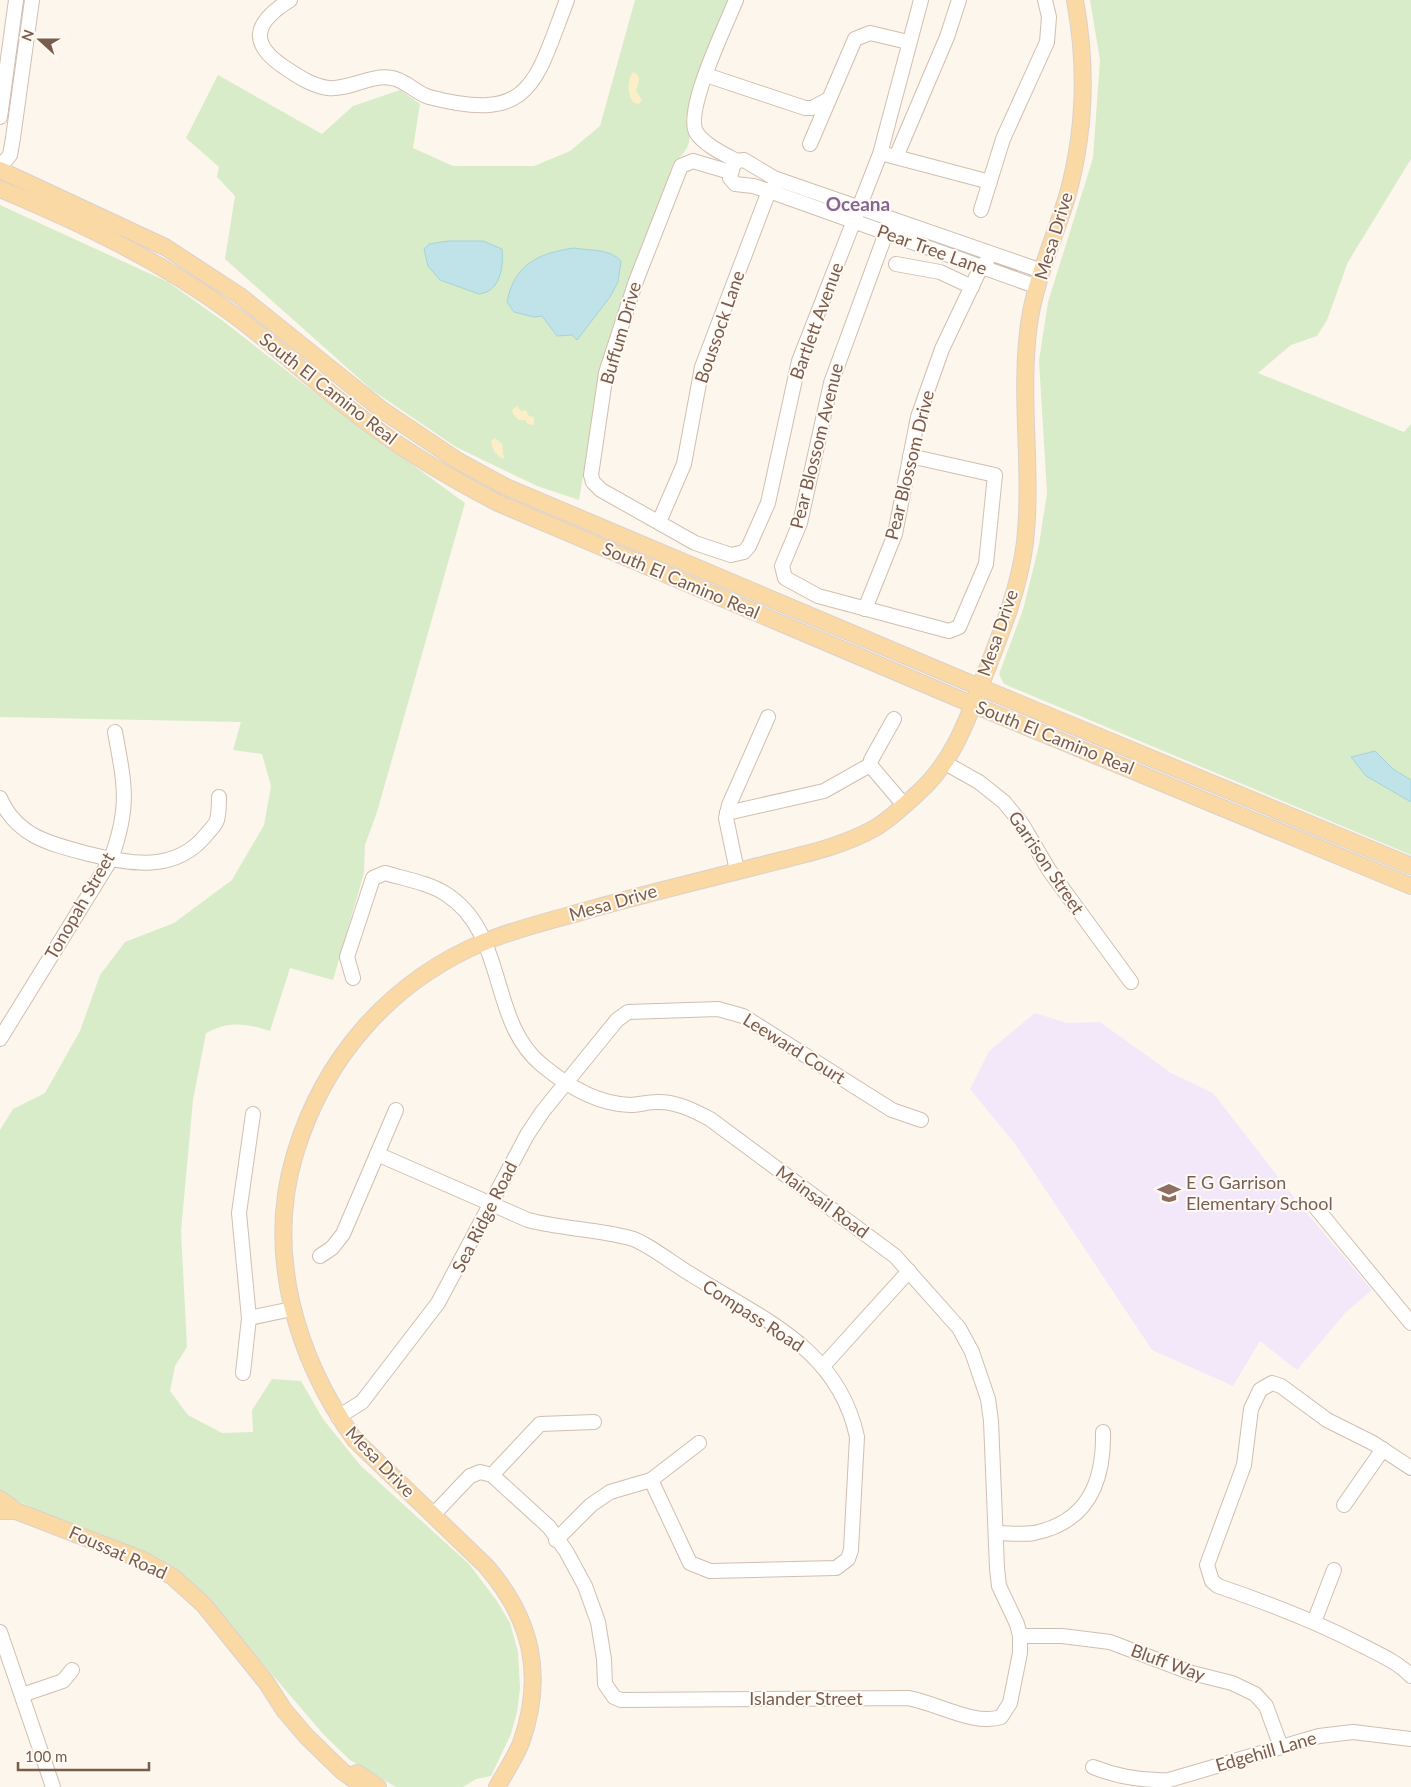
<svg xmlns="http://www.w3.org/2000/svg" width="1411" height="1787" font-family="Lato,sans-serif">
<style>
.education{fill:#f3e8fa}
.green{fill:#d8ecc9}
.sand{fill:#fcefc7}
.water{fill:#bfe3e8;stroke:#a5d3da}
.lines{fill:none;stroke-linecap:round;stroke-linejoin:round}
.minor-casing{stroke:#d1beb0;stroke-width:16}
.major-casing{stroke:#dad1cd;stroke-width:18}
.minor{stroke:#fff;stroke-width:14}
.major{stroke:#fbd9a5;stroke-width:16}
.labels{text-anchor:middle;stroke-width:4;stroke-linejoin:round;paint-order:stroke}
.street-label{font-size:18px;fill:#7a5c4d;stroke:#fffaf3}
.education-label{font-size:18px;fill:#785e54;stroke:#fffaf3;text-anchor:start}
.neighbourhood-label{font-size:19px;font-weight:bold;fill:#846695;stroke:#fffaf3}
</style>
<rect width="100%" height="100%" fill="#fdf6ec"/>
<path class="education" d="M1035,1013L1067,1023L1100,1022L1171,1073L1213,1093L1300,1205L1372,1290L1347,1311L1297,1370L1260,1341L1233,1386L1152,1350L1015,1144L970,1089L989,1051Z"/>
<g class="green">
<path d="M635,0H729L686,119C693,141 690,148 673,164L603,359L579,500L537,486L456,447L372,390L225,259L235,196L217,177L219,167L186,138L218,75L322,134L353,106L400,90L420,104L413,148L453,166H534L570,151L600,126Z"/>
<path d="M1090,0H1411V159L1348,262L1327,320L1317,336L1291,345L1258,373L1404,432L1411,424V855L1004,684L999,674L1023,610L1039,545L1047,493L1039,361L1048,302L1093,158L1100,60Z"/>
<path d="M0,205L168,282L223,321L328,403L465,503L377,812L365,845L364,873L333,980L290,968L270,1031C246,1023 228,1021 206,1033L193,1100L181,1231L187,1347L175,1366L170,1391L188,1415L222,1433L253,1432L252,1410L272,1379L301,1381L323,1419L360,1465L469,1564L497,1601L510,1623L518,1652L520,1688L517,1712L511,1734L491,1776L476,1779L463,1787H396L350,1760L324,1735L240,1637L184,1577L0,1493V1130L13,1109L45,1093L80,1031L100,975L125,942L174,923L232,880L264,825L271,786L262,754L233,750L241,722L0,717Z"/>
</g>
<g class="sand">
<path d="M633,72C642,75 639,84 636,90L642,101L639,104L634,103C627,95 627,80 633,72Z"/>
<path d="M517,406L521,411L526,410L529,416L534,417V425L528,424L525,420H519L513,414L512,410Z"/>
<path d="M495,438L502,444L504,459C496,456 492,449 491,441Z"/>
</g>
<g class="water">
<path d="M448,241H483L502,249C504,267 500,292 479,294L440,280L428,266L424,249L429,244Z"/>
<path d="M574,248C590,251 609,248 621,261L618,282L610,297L577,340L572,335L557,336L542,316L534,317L514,312L507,302C514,264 539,253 574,248Z"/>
<path d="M1375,751L1393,769L1411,780V802L1366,776L1351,757Z"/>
</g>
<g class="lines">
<defs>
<g id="minor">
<path d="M290,0C253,23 248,44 287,69C299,77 313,86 328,88C350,90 370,74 392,78C405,80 416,93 429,97C532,124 535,83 567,0"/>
<path d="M736,0C726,25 685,109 696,132C704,145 724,154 737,161"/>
<path d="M706,75L805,108H812L829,99"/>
<path d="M0,117L16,0"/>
<path d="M810,144L855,39L870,33L908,42"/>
<path d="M888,155L990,182"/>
<path d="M896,157L947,37L959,0"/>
<path d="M0,167L10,155L13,138L32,0"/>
<path d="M730,172L693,161L681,166L636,281L606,373L591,475L593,482L601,490L695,543L731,555L744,552L749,546L768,503L799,361L880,154L921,0"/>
<path d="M981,210L1003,139L1047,42L1049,17L1045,0"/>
<path d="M896,264L940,272L972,287"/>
<path d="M1038,287L769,191L753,186L735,184L730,178L733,166L737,161L744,160L774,178L1042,271"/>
<path d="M910,456L995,475L986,564L959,627L949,631L818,596L785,578L782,566L800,523L831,383L886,233L892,227L907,232L922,230"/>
<path d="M659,522L684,464L702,367L769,191L776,186"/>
<path d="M865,609L895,534L918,417L942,349L981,267L987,261"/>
<path d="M945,763L979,782L1004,802L1022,824L1049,870L1131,982"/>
<path d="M870,765L871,760L894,719"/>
<path d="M870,765L904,805"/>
<path d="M0,798C17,837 51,844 89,854C130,864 175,873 206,835C209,831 215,826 217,820C219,813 219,805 219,797"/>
<path d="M727,813L824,791L870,765"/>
<path d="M737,871L726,818L729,805L768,717"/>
<path d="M353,978L347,957L373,878L385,873C405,879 429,883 446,894C508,934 488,1021 542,1065C566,1085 597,1104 630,1105C639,1105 647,1102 656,1102C675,1101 693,1110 710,1119L895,1256L959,1328L972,1352L988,1399L991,1421L997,1568L999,1586L1017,1624L1020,1636V1653L1010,1703L1001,1717C974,1726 937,1703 908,1698L621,1700L614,1697L605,1684L604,1659L598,1622L585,1586L566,1551L549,1527L492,1475L480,1472L470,1476L433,1515"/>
<path d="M0,1039L111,859C130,806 125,786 115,732"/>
<path d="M377,1154L528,1220C562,1229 597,1229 630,1238C646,1242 676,1266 692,1275C762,1319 838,1348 857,1437L851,1550L848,1559L836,1568L710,1571L690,1563L651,1480"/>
<path d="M1317,1209L1411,1323"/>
<path d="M320,1256L332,1248L343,1234L396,1110"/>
<path d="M249,1318L292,1309"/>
<path d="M823,1366L909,1271"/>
<path d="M243,1373L249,1318L239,1213L253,1114"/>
<path d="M338,1417L362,1402L438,1303L527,1135L543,1111L617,1020L628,1012L718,1009L743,1016L892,1110L921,1120"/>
<path d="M1411,1468L1373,1443L1327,1420L1281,1386L1272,1383L1260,1390L1251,1409L1244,1465L1207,1565L1212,1581L1218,1586C1268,1603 1316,1621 1363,1646C1379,1654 1399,1663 1411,1676"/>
<path d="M492,1475L540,1424L594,1422"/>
<path d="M1344,1505L1383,1449"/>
<path d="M996,1533C1008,1533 1022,1535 1034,1533C1088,1522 1104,1482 1103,1432"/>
<path d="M556,1540L591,1505L610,1492L651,1480L699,1443"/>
<path d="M1314,1622L1334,1570"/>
<path d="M0,1632L53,1787"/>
<path d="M1020,1636H1062L1110,1642L1192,1673L1232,1683L1255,1694L1266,1706L1281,1747"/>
<path d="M22,1695L63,1681L72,1670"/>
<path d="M1093,1767C1118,1777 1143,1781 1169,1780L1319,1736L1353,1732L1411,1739"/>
</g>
<g id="major">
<path d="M0,170L165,247L240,296L382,410L458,461L506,487L965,681L1411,866"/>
<path d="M0,189C79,222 161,261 230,312C279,348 323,390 372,426C411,455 454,480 498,503L957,698L1411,886"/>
<path d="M0,1499L16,1511H0"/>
<path d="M16,1511L143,1560L173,1577L204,1605L266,1682L284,1710L306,1736L342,1771L364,1787"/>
<path d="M357,1773L378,1787"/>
<path d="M497,1787C505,1773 515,1758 521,1743C545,1676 532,1619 486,1566L355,1440C296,1358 265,1253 295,1154C324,1057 391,981 484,942C513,930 544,922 574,914C635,896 696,882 758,866C796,856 840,848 875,828C890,819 906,804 919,792C951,763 965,726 980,687C998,640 1019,592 1025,542C1033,470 1019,397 1029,324C1035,281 1054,239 1067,197C1085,133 1087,65 1075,0"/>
</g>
</defs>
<use href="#minor" class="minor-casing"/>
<use href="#major" class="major-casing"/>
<use href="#minor" class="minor"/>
<use href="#major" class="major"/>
</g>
<defs>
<symbol id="school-bare" viewBox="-9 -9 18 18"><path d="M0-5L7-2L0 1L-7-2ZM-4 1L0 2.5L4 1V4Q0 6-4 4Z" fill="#8d6e63" stroke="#fffaf3" stroke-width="2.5" paint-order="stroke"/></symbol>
</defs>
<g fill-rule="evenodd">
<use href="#school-bare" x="1153" y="1177" width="32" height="32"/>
</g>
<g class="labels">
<g class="street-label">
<text transform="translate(1054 236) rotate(-73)" y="6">Mesa Drive</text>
<text transform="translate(932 250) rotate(20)" y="6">Pear Tree Lane</text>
<text transform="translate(817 321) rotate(-70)" y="6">Bartlett Avenue</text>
<text transform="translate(720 327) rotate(-71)" y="6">Boussock Lane</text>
<text transform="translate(621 333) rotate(-74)" y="6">Buffum Drive</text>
<text transform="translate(328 389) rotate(38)" y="6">South El Camino Real</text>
<text transform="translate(817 446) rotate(-76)" y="6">Pear Blossom Avenue</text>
<text transform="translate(910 465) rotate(-76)" y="6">Pear Blossom Drive</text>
<text transform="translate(681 581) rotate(23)" y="6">South El Camino Real</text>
<text transform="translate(998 633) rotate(-71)" y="6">Mesa Drive</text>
<text transform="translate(1055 738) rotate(22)" y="6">South El Camino Real</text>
<text transform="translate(1046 863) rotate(56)" y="6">Garrison Street</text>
<text transform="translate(613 903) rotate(-16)" y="6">Mesa Drive</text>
<text transform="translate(80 906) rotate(-60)" y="6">Tonopah Street</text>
<text transform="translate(794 1049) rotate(32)" y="6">Leeward Court</text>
<text transform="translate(822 1202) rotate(36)" y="6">Mainsail Road</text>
<text transform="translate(485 1217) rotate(-63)" y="6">Sea Ridge Road</text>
<text transform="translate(753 1316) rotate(33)" y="6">Compass Road</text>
<text transform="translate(380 1462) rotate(46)" y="6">Mesa Drive</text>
<text transform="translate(118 1553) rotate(24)" y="6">Foussat Road</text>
<text transform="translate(1168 1663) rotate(20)" y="6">Bluff Way</text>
<text x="806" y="1705">Islander Street</text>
<text transform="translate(1266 1752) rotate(-16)" y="6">Edgehill Lane</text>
</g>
<g class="education-label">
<text x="1186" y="1189">E G Garrison<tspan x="1186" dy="21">Elementary School</tspan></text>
</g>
<g class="neighbourhood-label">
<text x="858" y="211">Oceana</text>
</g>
</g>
<g transform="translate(40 40) rotate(291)" stroke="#fffaf3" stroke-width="4" paint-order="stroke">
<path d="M0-4L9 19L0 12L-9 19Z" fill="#7a5c4d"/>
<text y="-8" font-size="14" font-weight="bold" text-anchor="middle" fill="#7a5c4d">N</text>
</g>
<path d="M18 1762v8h131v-8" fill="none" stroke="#7a5c4d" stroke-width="2.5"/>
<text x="25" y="1762" font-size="15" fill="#7a5c4d" stroke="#fffaf3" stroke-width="4" paint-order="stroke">100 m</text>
</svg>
